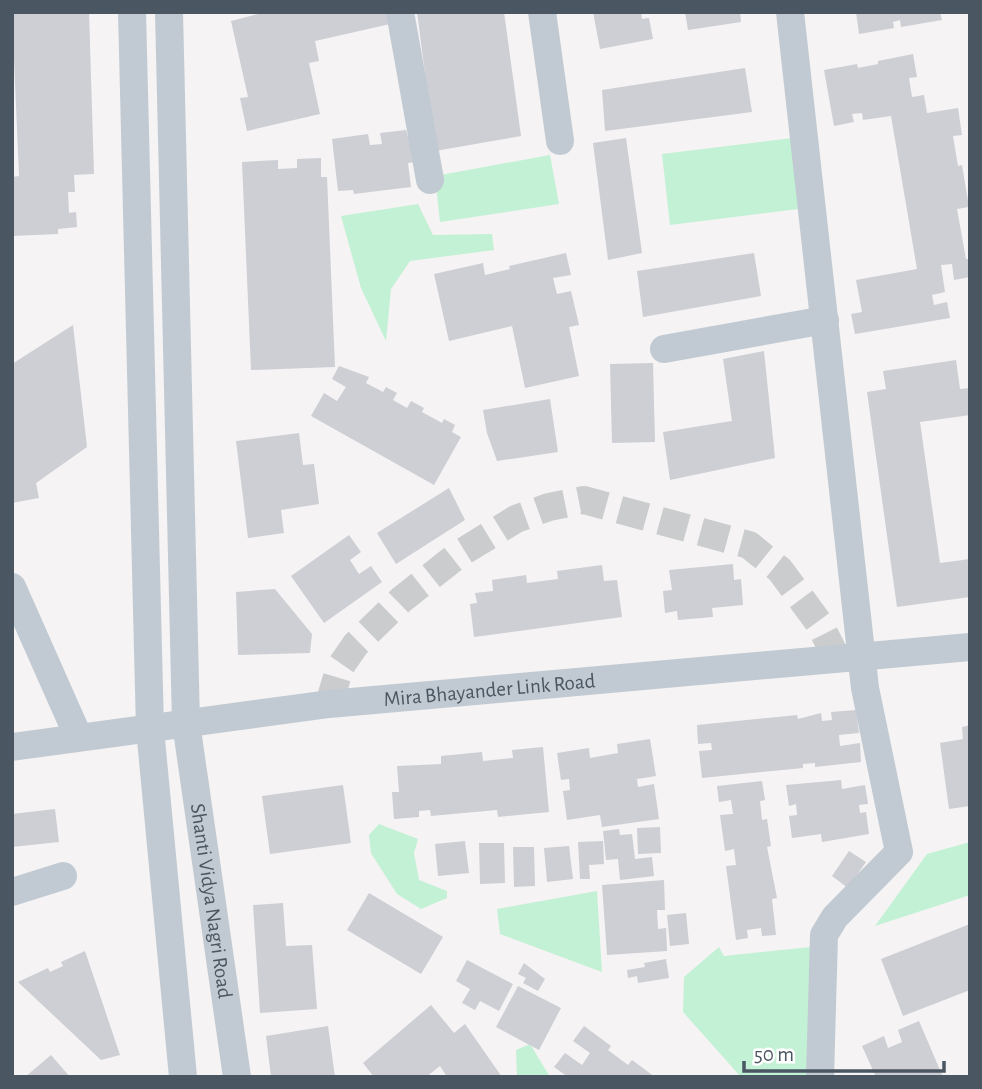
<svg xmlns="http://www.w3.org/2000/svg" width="982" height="1089" font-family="'Alegreya Sans',sans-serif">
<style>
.green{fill:#c3f1d5}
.building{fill:#cdcfd5}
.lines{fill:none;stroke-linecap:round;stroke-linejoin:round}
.minor-tunnel{stroke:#caccce;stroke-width:28;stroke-dasharray:28 14;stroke-linecap:butt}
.minor{stroke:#c1cad2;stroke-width:28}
.labels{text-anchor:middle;stroke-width:5;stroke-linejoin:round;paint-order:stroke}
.street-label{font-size:21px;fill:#4a5661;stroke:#fff}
</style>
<rect width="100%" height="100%" fill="#f5f3f3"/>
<g class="green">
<path d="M792,138L798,209L670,225L662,154Z"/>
<path d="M550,155L559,204L440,222L435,176Z"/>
<path d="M418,204L433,235L492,234L494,250L410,261L391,289L386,341L361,288L341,216Z"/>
<path d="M379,824L418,839L414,853L419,880L447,891V898L421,909L397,894L371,853L369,835Z"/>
<path d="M970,842V895L875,926L927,854Z"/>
<path d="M597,891L602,972L500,934L497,909Z"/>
<path d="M719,947L724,956L811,947L813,1077H741L683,1012L684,977Z"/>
<path d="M530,1044L550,1077H517L516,1050Z"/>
</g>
<g class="building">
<path d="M12,12H89L94,174L74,175L75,192H68L69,213L76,212L77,227L58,229V234L12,236V177L19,176Z"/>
<path d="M266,12H396L399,22L315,41L319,61L309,63L320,114L247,131L240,98L248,97L231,21Z"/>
<path d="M417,12H504L521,136L435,151Z"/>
<path d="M593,12H641L642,19L649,18L653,39L600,49Z"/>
<path d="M685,12H740L741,22L688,30Z"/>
<path d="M856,12H940L942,20L901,27L900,20L893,22L894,28L859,34Z"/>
<path d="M913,54L917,77L909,78L912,97L924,95L927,113L958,108L962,135L953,136L958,166L962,165L969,207L957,209L966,259H970V277L954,280L952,264L941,265L945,292L932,295L934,305L947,302L950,318L855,334L851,314L862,312L856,280L917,269L891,116L863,120L862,113L852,114L854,122L834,126L824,70L857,64L858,68L878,64V61Z"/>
<path d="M745,68L752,112L605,131L602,90Z"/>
<path d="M406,130L408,137L419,136L424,161L408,163L411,187L354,194L353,190L338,191L332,139L368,134L370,145L382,144L380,133Z"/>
<path d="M626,138L642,253L608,260L593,143Z"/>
<path d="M321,158V177H327L335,367L251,370L242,162L278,160V169L297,168V159Z"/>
<path d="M566,253L571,275L553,278L557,294L571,291L579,325L569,327L579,376L525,388L512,326L449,341L434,274L483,263L485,275L510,269L509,266Z"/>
<path d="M754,253L761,296L643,317L637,271Z"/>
<path d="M73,325L87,447L36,483L39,498L12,503V364Z"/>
<path d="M764,351L775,458L670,480L663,432L732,421L723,359Z"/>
<path d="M956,360L960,389L970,388V415L920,422L940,563L970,559V597L897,607L867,392L886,389L883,371Z"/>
<path d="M653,363L655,442L612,443L610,364Z"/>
<path d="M339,366L369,377L366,383L383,392L386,387L397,393L393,400L407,408L411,401L424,408L422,412L442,423L444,419L455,425L452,432L461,437L434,485L311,416L324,393L337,401L346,387L332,379Z"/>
<path d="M550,399L558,452L497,461L487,433L483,410Z"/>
<path d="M299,433L303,465L314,464L319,504L281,510L284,533L248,538L236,441Z"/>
<path d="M449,488L465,520L396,564L377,533Z"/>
<path d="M349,535L361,552L350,560L359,574L371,566L382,582L324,623L291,576Z"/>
<path d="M733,564L734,580L741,579L743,605L712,608L713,617L678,620L677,611L665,613L663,591L672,590L669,570Z"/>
<path d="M602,565L604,581L617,580L622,617L474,637L470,604L477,603L475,593L493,591L492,580L526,575L527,583L558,579L557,571Z"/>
<path d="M275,589L312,634L310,653L238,655L236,592Z"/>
<path d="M856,710L859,733L839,735L840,746L860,743L861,762L815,767V763L803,764V768L702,778L699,751L712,750L711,743L698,744L697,725L797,715L798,719L821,713L822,721L832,720L831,712Z"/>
<path d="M970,725V806L949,809L940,743L963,739L962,727Z"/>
<path d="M650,739L656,776L637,779L638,787L654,784L659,819L602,827L600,815L567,820L563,791L570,790L569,779L561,780L557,753L589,748L590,758L618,753L617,744Z"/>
<path d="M543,747L549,812L498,817L497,810L431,816L430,810L419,811V817L394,819L392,792H399L397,766L441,764V756L482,752L483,761L513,758L512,750Z"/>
<path d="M841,780L842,789L865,785L868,804L859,805L860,813L866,812L869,834L822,842L821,834L792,838L789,816L797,815L796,804L789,806L786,785Z"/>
<path d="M762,781L765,800L760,801L762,820L767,819L771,846L767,847L777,898L772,899L776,935L762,936L761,928L747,930L748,938L736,940L726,866L736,865L734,849L725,851L720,815L733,814L731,800L719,802L717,786Z"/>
<path d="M343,785L351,843L270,854L262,796Z"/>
<path d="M55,809L59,842L12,847V814Z"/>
<path d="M660,827L661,853L638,854L637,828Z"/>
<path d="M619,829L620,835L632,834L635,859L652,857L654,876L620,880L618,859L606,860L603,831Z"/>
<path d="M465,841L469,873L438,876L435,844Z"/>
<path d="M603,841L604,864L589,865L590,879H580L578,842Z"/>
<path d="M479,843H504L505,883L480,884Z"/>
<path d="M569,846L573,879L547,882L544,848Z"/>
<path d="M513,847H534L535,886L514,887Z"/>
<path d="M849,851L866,862L848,888L832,876Z"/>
<path d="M664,880L665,910H657L658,929L666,928L667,951L607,955L602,885Z"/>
<path d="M369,893L443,937L421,974L347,930Z"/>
<path d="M283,903L286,946L312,945L317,1009L260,1013L253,905Z"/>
<path d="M686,913L689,944L670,946L667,915Z"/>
<path d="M970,924V990L903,1016L881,959Z"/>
<path d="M85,951L120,1055L101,1060L18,982L48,968L50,972L63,966L61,962Z"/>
<path d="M666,959L669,978L638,983L637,976L628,978L627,970L645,967L644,963Z"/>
<path d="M467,960L513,984L499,1011L480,1001L475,1010L462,1003L470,989L456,981Z"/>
<path d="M524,963L545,979L538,991L523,983L526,978L518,974Z"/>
<path d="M518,986L561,1008L539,1050L496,1027Z"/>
<path d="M431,1005L454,1033L465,1024L502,1077H447L440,1066L426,1077H374L363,1063Z"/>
<path d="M919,1021L943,1077H876L862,1046L884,1036L888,1048L902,1042L898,1030Z"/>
<path d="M328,1026L335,1077H271L266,1036Z"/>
<path d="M584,1026L611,1046L608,1050L628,1065L632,1060L655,1077H568L554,1067L565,1053L582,1065L590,1053L573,1041Z"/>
<path d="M51,1055L70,1077H25Z"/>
</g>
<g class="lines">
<path class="minor-tunnel" d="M329,704L340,667L356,644L401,600L459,554L516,519L549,507L584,500L749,545L780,570L819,623L837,659"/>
<g class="minor">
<path d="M132,12L150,729L183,1077"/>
<path id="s1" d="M169,12L186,723L237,1077"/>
<path d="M400,12L430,180"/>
<path d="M542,12L560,141"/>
<path d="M790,12L865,688L899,852L835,917L824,935L820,1077"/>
<path d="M664,349L825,320"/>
<path d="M12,587L78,736"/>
<path id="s2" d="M12,747L329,704L970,647"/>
<path d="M12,892L63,876"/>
</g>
</g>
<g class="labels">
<g class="street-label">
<text dy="7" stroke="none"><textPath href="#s2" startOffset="481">Mira Bhayander Link Road</textPath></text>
<text dy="7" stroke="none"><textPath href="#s1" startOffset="891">Shanti Vidya Nagri Road</textPath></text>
</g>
</g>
<rect width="982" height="1089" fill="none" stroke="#4a5661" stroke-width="28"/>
<path d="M744 1061v10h200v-10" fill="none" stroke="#4a5661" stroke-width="3.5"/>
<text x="754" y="1061" font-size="21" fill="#4a5661" stroke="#ffffff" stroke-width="5" paint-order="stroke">50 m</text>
</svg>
